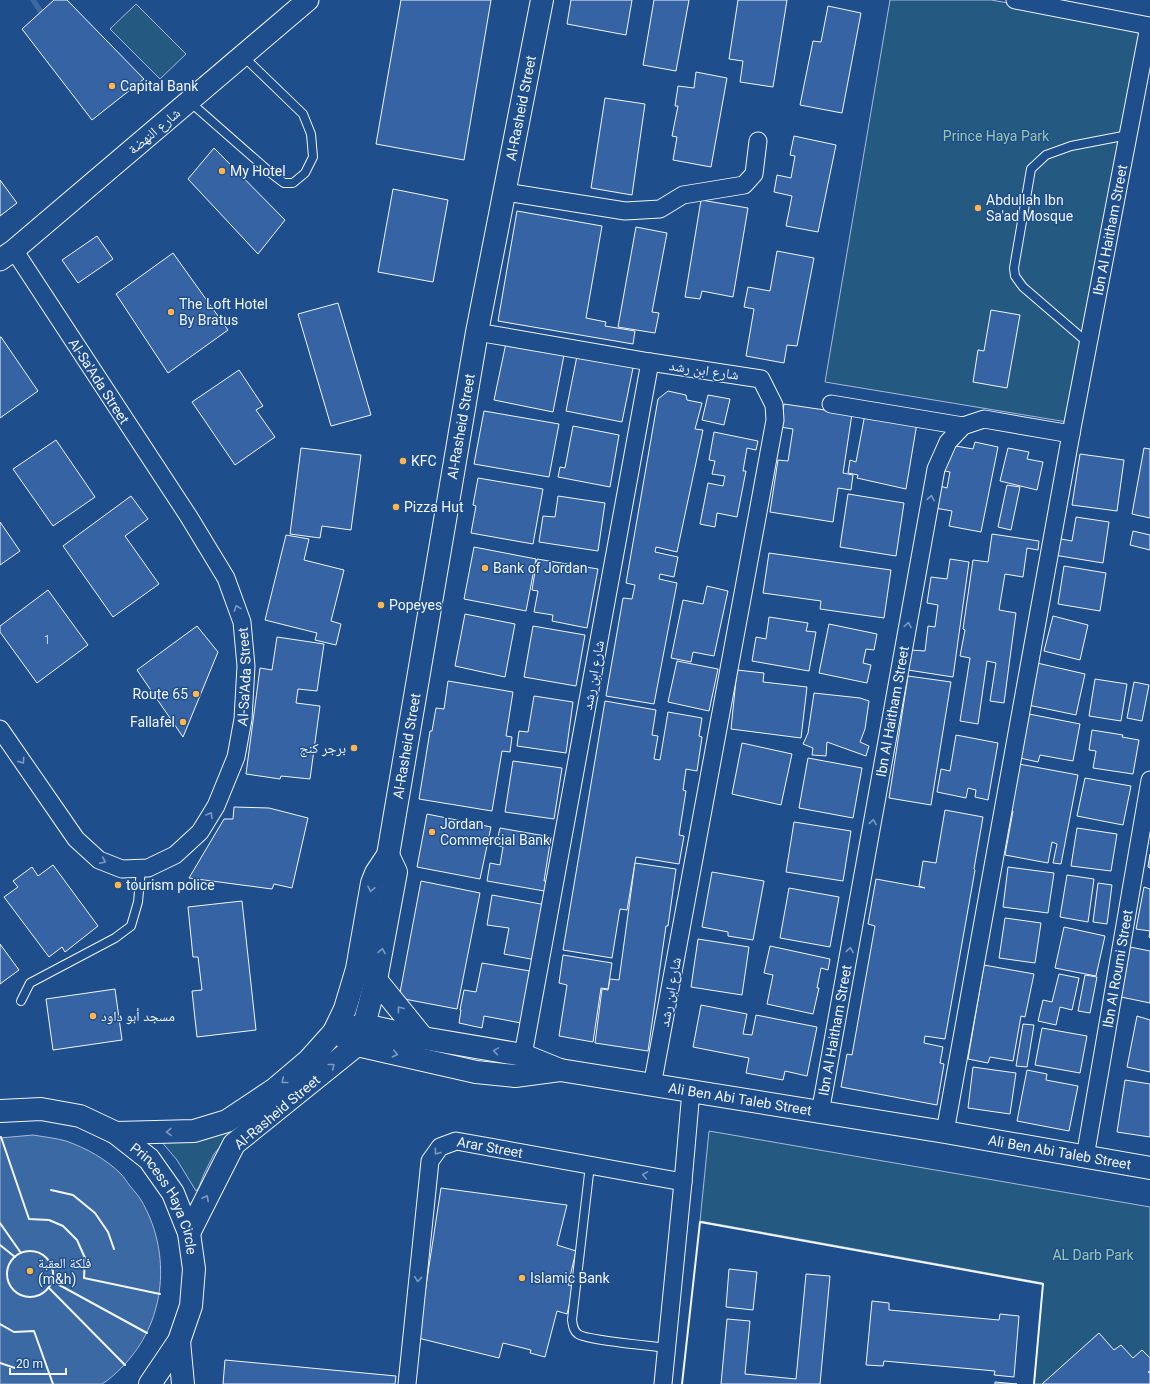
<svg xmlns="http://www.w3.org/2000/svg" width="1150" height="1384" font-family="Roboto,'Noto Naskh Arabic',sans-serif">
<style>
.green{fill:#245a82;stroke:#a8bbd7}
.water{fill:#3b69a3;stroke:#a8bbd7}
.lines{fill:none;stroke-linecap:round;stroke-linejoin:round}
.stream{stroke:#3b69a3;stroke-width:5.5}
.building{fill:#3563a3;stroke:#f2f6ff}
.service-casing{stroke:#f2f6ff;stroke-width:10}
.minor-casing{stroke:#f2f6ff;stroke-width:19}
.tertiary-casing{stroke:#f2f6ff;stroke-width:23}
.secondary-casing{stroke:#f2f6ff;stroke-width:24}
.trunk-casing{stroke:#f2f6ff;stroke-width:24}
.service{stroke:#1f4e8c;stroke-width:8}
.minor{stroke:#1f4e8c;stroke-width:17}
.tertiary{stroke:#1f4e8c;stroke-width:21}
.secondary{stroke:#1f4e8c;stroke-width:22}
.trunk{stroke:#1f4e8c;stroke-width:22}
.wall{stroke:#f2f6ff;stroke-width:2}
.oneway{stroke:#7e9ac0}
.poi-dot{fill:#ffb74d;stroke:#1f4e8c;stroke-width:1.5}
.labels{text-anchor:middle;stroke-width:3;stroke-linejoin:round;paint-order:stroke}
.number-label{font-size:12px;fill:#c3d1e8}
.poi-label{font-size:14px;fill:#f2f6ff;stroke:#1f4e8c;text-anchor:start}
.street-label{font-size:14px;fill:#f2f6ff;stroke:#1f4e8c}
.park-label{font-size:14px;fill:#97c8a6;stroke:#1f4e8c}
</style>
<rect width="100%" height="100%" fill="#1f4e8c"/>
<g class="green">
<path d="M890,0H991L1144,26L1073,423L825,382Z"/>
<path d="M136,4L186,54L160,79L110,29Z"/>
<path d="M329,1052L231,1134L214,1154L204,1174L199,1187L196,1191L177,1160L160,1140L192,1136Z"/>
<path d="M709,1131L1150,1207V1384H1034L1043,1283L700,1221Z"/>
</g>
<path class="water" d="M33,1135C44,1137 56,1138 66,1141C86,1148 106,1159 121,1174C124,1177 127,1182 130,1186C134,1191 138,1195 141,1200C170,1249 167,1313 131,1357C123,1367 113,1377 102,1384H0V1138Z"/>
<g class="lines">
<path class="stream" d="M33,0L41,12"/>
</g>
<g class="building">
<path d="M54,0H67L144,79L92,120L22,29Z"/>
<path d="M401,0H491L464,160L376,144Z"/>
<path d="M571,0H632L626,35L567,24Z"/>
<path d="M654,0H689L676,71L643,65Z"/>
<path d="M738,0H787L773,87L740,82L743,61L729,59Z"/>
<path d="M828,6L861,13L842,113L800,105L813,41L821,42Z"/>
<path d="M696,72L727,78L711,167L673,160L677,137L672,136L678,106H675L678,86L694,88Z"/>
<path d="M605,98L645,104L632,195L591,188Z"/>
<path d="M794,136L836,145L818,232L786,226L792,196L774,192L777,175L791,178L795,156L790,155Z"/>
<path d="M214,148L285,220L258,254L188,179Z"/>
<path d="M0,180L17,203L0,216Z"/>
<path d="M393,189L448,200L433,282L378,272Z"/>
<path d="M701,200L748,208L733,297L702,291L700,299L685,297Z"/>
<path d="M517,211L602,226L586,318L606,322L605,326L635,331L633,344L498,321Z"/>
<path d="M636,227L667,233L652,312L659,313L655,333L618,327Z"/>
<path d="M97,236L113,259L78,283L62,260Z"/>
<path d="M777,251L814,258L797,346L787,345L784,363L746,356L754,309L744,307L748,287L770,291Z"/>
<path d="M173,253L228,330L168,373L116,294Z"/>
<path d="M338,303L371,415L331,426L298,314Z"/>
<path d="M991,310L1020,315L1007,388L973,382L978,350L984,351Z"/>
<path d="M0,337H1L38,391L0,418Z"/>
<path d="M506,343L564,355L553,412L494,400Z"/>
<path d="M577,356L633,368L622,422L566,411Z"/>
<path d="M239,370L263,406L256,410L275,437L235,465L192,402Z"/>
<path d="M668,391L686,395L687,400L702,403L695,429L703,430L677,552L656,547L655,552L678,557L674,577L660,574L659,579L677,583L654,704L606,696L623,598L632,599L635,585L626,583L658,399Z"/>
<path d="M708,395L730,399L724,425L702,420Z"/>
<path d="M784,404L852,414L843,473L853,475L851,490L838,488L833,522L770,512L778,460L788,461L793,429L780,427Z"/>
<path d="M484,411L559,424L549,477L474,464Z"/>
<path d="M865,414L917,423L906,489L857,478L858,475L848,473L850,460L856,462Z"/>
<path d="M573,426L619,435L610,487L558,477L560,467L565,468Z"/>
<path d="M714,432L758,441L756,450L747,448L743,471H746L737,517L717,513L715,527L700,524L708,483L723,486L725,476L712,474L715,461L709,460Z"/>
<path d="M56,440L95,497L53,526L13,469Z"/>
<path d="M975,442L998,447L981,532L949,526L952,511L935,508L940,486L947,488L950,472L945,471L950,445L973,449Z"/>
<path d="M301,448L361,455L351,530L322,526L320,538L290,534Z"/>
<path d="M1008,448L1029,452L1027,459L1043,462L1037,490L1000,481Z"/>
<path d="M1144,448L1150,449V518L1132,514Z"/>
<path d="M1080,454L1124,460L1117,511L1072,505Z"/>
<path d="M478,478L543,489L533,544L471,533L476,506L473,505Z"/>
<path d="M1007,485L1020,487L1011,530L998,527Z"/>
<path d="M848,494L904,503L896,556L840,547Z"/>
<path d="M131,496L148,519L125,536L159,584L113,617L63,546Z"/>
<path d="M558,496L605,503L598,551L539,542L543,516L555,517Z"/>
<path d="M1076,517L1109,522L1103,563L1054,555L1056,538L1072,541Z"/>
<path d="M0,522L20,551L0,565Z"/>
<path d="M1133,531L1150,535V550L1130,545Z"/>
<path d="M992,534L1039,541L1038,550L1027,548L1023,577L1005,574L999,610L1016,613L1004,703L990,701L996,663L987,661L978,724L960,721L970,658L960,656L965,630L963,629L973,560L988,562Z"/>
<path d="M286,535L309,539L304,560L344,570L331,621L341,624L336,645L315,640L317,633L265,620Z"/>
<path d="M474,547L536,559L526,611L464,599Z"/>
<path d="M769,553L891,570L884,618L820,609L821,601L763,593Z"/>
<path d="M537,559L598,569L587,628L552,621L553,615L534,612L538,591L532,590Z"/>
<path d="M950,559L969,562L953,677L908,670L911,650L925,651L928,626L935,627L938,605L927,603L931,577L947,579Z"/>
<path d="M1064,566L1106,573L1100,611L1058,604Z"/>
<path d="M707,586L728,591L714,656L693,652L691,662L671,658L683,600L703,604Z"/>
<path d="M48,590L88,645L37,683L0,632V626Z"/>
<path d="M465,614L515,624L505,677L455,666Z"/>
<path d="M1053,616L1088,625L1080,660L1044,651Z"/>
<path d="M769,617L808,623L806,631L816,632L809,671L752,661L756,637L766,639Z"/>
<path d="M829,624L877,634L874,650L866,649L863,663L871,665L867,683L819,673Z"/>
<path d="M197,626L218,652L183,737L137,670Z"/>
<path d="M533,626L585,635L576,686L524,677Z"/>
<path d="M277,637L324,644L317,691L298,689L296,703L320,706L310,779L281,776L280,779L246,774L260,668L272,670Z"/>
<path d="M677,661L718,669L709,711L668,702Z"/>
<path d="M1037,663L1085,674L1076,715L1028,705Z"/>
<path d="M737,670L764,673L763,682L807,687L801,738L731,729Z"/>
<path d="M908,676L951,682L931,805L889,798Z"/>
<path d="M1095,679L1127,684L1121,721L1089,716Z"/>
<path d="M448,681L513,692L506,736L512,737L510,752L502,751L492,811L419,799L430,731H432L436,708L444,709Z"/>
<path d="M1134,682L1149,685L1142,721L1127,718Z"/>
<path d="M814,693L860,698L869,701L865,729L860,742L869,746L866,756L827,742L826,756L812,755L813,748L803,744L808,733Z"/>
<path d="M534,696L573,702L566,753L517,746L519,731L528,732Z"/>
<path d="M605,701L656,710L652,735L658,736L654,759L660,760L668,712L702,718L699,736L702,737L697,771L686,769L683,790L686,791L679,835L684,836L679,864L636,857L627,910L620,909L612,958L563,950Z"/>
<path d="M1029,714L1080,724L1073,761L1040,755L1038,762L1020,758Z"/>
<path d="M1092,730L1123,735L1122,737L1139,740L1133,774L1093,768L1096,751L1089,750Z"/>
<path d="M956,735L998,743L988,800L975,797L976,790L968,788L966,798L937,792L941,769L950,771Z"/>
<path d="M742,743L792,754L781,805L732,794Z"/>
<path d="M808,758L862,768L853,818L799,808Z"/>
<path d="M513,761L562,768L554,819L505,812Z"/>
<path d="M1019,764L1078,775L1061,864L1053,863L1057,844L1052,842L1048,863L1005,855L1013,811L1011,810Z"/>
<path d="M1085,778L1131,786L1123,825L1077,816Z"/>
<path d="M234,807L269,808L308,818L292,888L274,884L272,889L189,878L224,819H233Z"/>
<path d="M945,810L983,817L974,869L975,870L945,1039L925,1036L924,1043L943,1047L940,1063L944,1064L937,1105L841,1087L847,1054L852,1055L875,926L868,924L876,879L925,888L919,886L923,861L936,863Z"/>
<path d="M427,814L491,827L480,879L417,867Z"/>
<path d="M794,822L851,831L843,881L786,872Z"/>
<path d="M500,828L551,837L544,881L552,882L550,892L487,881L490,863L500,865L503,847L496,845Z"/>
<path d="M1077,828L1117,834L1111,871L1071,866Z"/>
<path d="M1150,854V868L1148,867Z"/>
<path d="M635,863L676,869L668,926H666L648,1051L595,1043L602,989L608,990L610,979L619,980Z"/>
<path d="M53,865L98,926L65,952L62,947L49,957L4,897L18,887L13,881L32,867L38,876Z"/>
<path d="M1008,867L1054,873L1048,913L1003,907Z"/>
<path d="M712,872L764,881L753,940L728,936V932L702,927Z"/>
<path d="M1067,875L1094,879L1088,922L1060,917Z"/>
<path d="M421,881L480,893L457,1009L399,998Z"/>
<path d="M1098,883L1112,885L1107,924L1093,922Z"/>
<path d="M1144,887L1150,889V938L1149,937L1150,931L1136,929Z"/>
<path d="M789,888L839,897L830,947L780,938Z"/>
<path d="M492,895L546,905L536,960L504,954L509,928L487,925Z"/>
<path d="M242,901L256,1030L197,1037L192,991L202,990L198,957H193L188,907Z"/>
<path d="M1005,918L1041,923L1035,963L999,958Z"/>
<path d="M1064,927L1105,936L1096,976L1055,968Z"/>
<path d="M698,939L749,947L742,995L691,987Z"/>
<path d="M0,944L19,970L0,984Z"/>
<path d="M770,946L830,959L828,970L821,968L817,988H819L813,1014L767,1004L773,975L764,973Z"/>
<path d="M1130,947L1150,951V1003L1121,997Z"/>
<path d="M563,955L612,963L608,989L601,988L593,1042L559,1036L567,985L559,983Z"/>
<path d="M482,963L530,971L521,1023L484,1016L482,1028L459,1023L461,1010H460L464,990L476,992Z"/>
<path d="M984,965L1034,974L1025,1017L1021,1016L1013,1061L990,1057L988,1063L968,1059Z"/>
<path d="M1059,974L1079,978L1072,1010L1060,1007L1056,1025L1038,1021L1043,1000L1052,1002Z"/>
<path d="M1085,975L1097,977L1090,1013L1078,1011Z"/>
<path d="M115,989L122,1040L53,1050L46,999Z"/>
<path d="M701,1005L747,1014L743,1034L752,1035L756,1015L817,1027L807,1076L785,1071L783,1080L746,1073L749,1058L693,1047Z"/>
<path d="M1137,1016L1150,1020V1072L1127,1067Z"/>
<path d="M1023,1024L1034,1025L1027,1067L1016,1066Z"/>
<path d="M1042,1028L1087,1036L1080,1073L1035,1065Z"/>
<path d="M973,1067L1016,1073L1010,1114L968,1108Z"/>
<path d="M1027,1070L1047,1074L1046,1080L1078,1086L1069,1131L1017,1121Z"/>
<path d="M1125,1080L1150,1084V1137L1117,1132Z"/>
<path d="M441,1188L567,1205L557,1245L576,1251L568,1285L574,1286L567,1314L557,1311L545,1357L530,1353L531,1350L503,1343L499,1358L418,1338Z"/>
<path d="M729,1269L757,1272L753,1310L726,1307Z"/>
<path d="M806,1274L830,1276L820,1384H721L727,1319L750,1321L745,1374L796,1379Z"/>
<path d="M872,1301L889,1303V1310L999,1320L1000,1314L1019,1316L1014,1377L994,1375L995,1371L884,1361L883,1366L866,1365Z"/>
<path d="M1099,1333L1114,1350L1121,1345L1133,1358L1142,1350L1150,1358V1371L1148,1372L1150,1373V1384H1042Z"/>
<path d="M225,1360L396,1376L395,1384H223Z"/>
<path d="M995,1382L1017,1384H995Z"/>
</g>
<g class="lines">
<defs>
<g id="service">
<path d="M190,102L272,174L284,183H293L305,173L313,157L311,134L303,114L243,56"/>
<path d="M1088,343L1023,287L1015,276L1014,268L1031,169L1046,155L1071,146L1128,135"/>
<path d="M21,1001L30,983L115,938L131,926L138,902L141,869"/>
<path d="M590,1165L572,1320C573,1326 573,1330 578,1334C585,1340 653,1346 667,1348"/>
</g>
<g id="minor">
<path d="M505,192L625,211L660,209L683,195L744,185L754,174L758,141"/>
<path d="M477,332L650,362"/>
<path d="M831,404L963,426"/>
<path id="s1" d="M0,729L76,839L99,860L122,869L148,868L175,855L200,832L216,806L236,757L243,719L246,666L242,622L226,578L189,517L14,250"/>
<path d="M527,1066L523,1055L650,362L761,379L774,405L775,420L652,1086"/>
<path id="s2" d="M820,1113L936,469L948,442L963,426L984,419L1071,434"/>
<path id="s3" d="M945,1132L1073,423L1149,26L1015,0"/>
<path id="s4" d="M1085,1157L1150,780"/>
<path id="s5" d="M407,1384L430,1161L440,1147L456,1141L683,1182"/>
<path d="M663,1384L683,1182L691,1091"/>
</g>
<path id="tertiary" d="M0,260L14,250L308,0"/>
<g id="secondary">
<path d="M376,980L423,1038"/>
<path id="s6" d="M334,1032L364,1025L423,1038L523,1055L560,1070L945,1132L1150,1168"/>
<path d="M345,1038L357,1045L476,1072L515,1076L560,1070"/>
<path id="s7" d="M116,1133L194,1131L227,1121L275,1089L308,1061L334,1032L345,1009L357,969L372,883L376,873L388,855L477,332L542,0"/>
<path d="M189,1233L234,1144L357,1045L364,1025L376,980L396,872L388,855"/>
</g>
<g id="trunk">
<path id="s8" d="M0,1111L41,1109L80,1116L116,1133L149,1159L173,1193L189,1233L194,1269L191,1306L179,1341L150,1384"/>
<path d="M179,1341L183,1384"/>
</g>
</defs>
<use href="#service" class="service-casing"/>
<use href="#minor" class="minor-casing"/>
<use href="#tertiary" class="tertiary-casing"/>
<use href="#secondary" class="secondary-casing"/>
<use href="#trunk" class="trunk-casing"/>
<use href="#service" class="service"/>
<use href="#minor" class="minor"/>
<use href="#tertiary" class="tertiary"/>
<use href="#secondary" class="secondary"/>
<use href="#trunk" class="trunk"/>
<g class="wall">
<path d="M1,1137L29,1219L49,1220L63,1226L77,1240L85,1258L84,1278L160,1294"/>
<path d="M51,1190L73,1195L95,1213L108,1232L114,1249"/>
<path d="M0,1223L21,1253"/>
<path d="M0,1245L15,1257"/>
<circle cx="30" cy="1274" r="23"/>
<path d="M52,1281L147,1333"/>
<path d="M49,1288L125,1365"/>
<path d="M0,1324L14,1332L34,1331L53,1384"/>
<path d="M0,1363L15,1368"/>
<path d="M682,1384L700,1222L1043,1284L1034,1384"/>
</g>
</g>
<defs><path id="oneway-chevron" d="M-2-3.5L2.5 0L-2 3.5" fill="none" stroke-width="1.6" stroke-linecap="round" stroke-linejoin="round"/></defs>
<g class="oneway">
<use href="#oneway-chevron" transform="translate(931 498) rotate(-80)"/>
<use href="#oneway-chevron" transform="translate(237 608) rotate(-110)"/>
<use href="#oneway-chevron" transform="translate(908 625) rotate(-80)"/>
<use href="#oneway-chevron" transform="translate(22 761) rotate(55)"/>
<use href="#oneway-chevron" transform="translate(210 815) rotate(-59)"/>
<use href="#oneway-chevron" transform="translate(873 822) rotate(-80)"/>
<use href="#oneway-chevron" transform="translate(103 861) rotate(25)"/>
<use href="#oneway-chevron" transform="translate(371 889) rotate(102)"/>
<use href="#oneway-chevron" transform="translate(850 950) rotate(-80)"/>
<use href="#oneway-chevron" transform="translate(382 951) rotate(-80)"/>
<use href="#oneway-chevron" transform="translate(400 1009) rotate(-127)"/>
<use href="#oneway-chevron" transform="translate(496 1051) rotate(-171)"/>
<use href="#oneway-chevron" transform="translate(395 1054) rotate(13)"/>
<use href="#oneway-chevron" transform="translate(332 1066) rotate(-39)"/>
<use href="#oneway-chevron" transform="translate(284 1081) rotate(141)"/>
<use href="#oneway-chevron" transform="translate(169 1132) rotate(178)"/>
<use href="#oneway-chevron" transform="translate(437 1152) rotate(127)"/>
<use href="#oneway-chevron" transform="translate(645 1175) rotate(-170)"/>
<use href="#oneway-chevron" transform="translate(206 1198) rotate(-63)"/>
<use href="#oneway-chevron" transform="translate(418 1279) rotate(96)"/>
</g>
<g class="poi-dot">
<circle cx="112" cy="86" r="4"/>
<circle cx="222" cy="171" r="4"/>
<circle cx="978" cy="208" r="4"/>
<circle cx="171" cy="312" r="4"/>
<circle cx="403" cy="461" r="4"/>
<circle cx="396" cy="507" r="4"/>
<circle cx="485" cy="568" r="4"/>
<circle cx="381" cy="605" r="4"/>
<circle cx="196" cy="694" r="4"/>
<circle cx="183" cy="722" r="4"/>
<circle cx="354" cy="748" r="4"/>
<circle cx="432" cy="832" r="4"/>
<circle cx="118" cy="885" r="4"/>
<circle cx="93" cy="1016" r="4"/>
<circle cx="30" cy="1271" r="4"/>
<circle cx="522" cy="1278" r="4"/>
</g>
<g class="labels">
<g class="number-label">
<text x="47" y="644">1</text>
</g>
<g class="poi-label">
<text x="120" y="91">Capital Bank</text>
<text x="230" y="176">My Hotel</text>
<text x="986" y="205">Abdullah Ibn<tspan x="986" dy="16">Sa'ad Mosque</tspan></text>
<text x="179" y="309">The Loft Hotel<tspan x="179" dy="16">By Bratus</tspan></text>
<text x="411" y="466">KFC</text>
<text x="404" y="512">Pizza Hut</text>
<text x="493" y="573">Bank of Jordan</text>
<text x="389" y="610">Popeyes</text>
<text x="188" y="699" text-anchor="end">Route 65</text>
<text x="175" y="727" text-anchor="end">Fallafel</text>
<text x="346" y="753" text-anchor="end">برجر كنج</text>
<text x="440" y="829">Jordan<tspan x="440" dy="16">Commercial Bank</tspan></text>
<text x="126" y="890">tourism police</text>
<text x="101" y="1021">مسجد أبو داود</text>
<text x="38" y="1268">فلكة العقبة<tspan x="38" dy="16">(m&amp;h)</tspan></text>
<text x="530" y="1283">Islamic Bank</text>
</g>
<g class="street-label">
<text dy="5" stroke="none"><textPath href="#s7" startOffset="1198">Al-Rasheid Street</textPath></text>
<text transform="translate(154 131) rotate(-40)" y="5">شارع النهضة</text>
<text dy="5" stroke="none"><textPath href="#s3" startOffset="917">Ibn Al Haitham Street</textPath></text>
<text transform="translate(704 370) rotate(8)" y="5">شارع ابن رشد</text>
<text transform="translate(99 381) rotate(57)" y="5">Al-Sa'Ada Street</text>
<text dy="5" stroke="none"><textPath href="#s7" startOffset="874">Al-Rasheid Street</textPath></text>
<text transform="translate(593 675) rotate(-80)" y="5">شارع ابن رشد</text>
<text dy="5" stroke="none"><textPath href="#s1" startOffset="444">Al-Sa'Ada Street</textPath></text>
<text dy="5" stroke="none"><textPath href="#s2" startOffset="408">Ibn Al Haitham Street</textPath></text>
<text dy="5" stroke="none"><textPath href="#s7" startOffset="550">Al-Rasheid Street</textPath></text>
<text dy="5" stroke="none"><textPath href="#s4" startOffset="191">Ibn Al Roumi Street</textPath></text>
<text transform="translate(670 992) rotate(-80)" y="5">شارع ابن رشد</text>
<text dy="5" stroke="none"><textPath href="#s2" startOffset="84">Ibn Al Haitham Street</textPath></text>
<text dy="5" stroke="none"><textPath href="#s6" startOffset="415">Ali Ben Abi Taleb Street</textPath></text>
<text transform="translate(277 1112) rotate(-40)" y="5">Al-Rasheid Street</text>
<text dy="5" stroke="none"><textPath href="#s5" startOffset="293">Arar Street</textPath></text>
<text dy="5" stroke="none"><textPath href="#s6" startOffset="739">Ali Ben Abi Taleb Street</textPath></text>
<text dy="5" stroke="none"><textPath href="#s8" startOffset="205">Princess Haya Circle</textPath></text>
</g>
<g class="park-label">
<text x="996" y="141">Prince Haya Park</text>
<text x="1093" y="1260">AL Darb Park</text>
</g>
</g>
<path d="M10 1368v6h56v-6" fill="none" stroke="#f2f6ff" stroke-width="2"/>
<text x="16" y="1368" font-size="12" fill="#f2f6ff" stroke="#1f4e8c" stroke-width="3" paint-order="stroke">20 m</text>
</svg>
